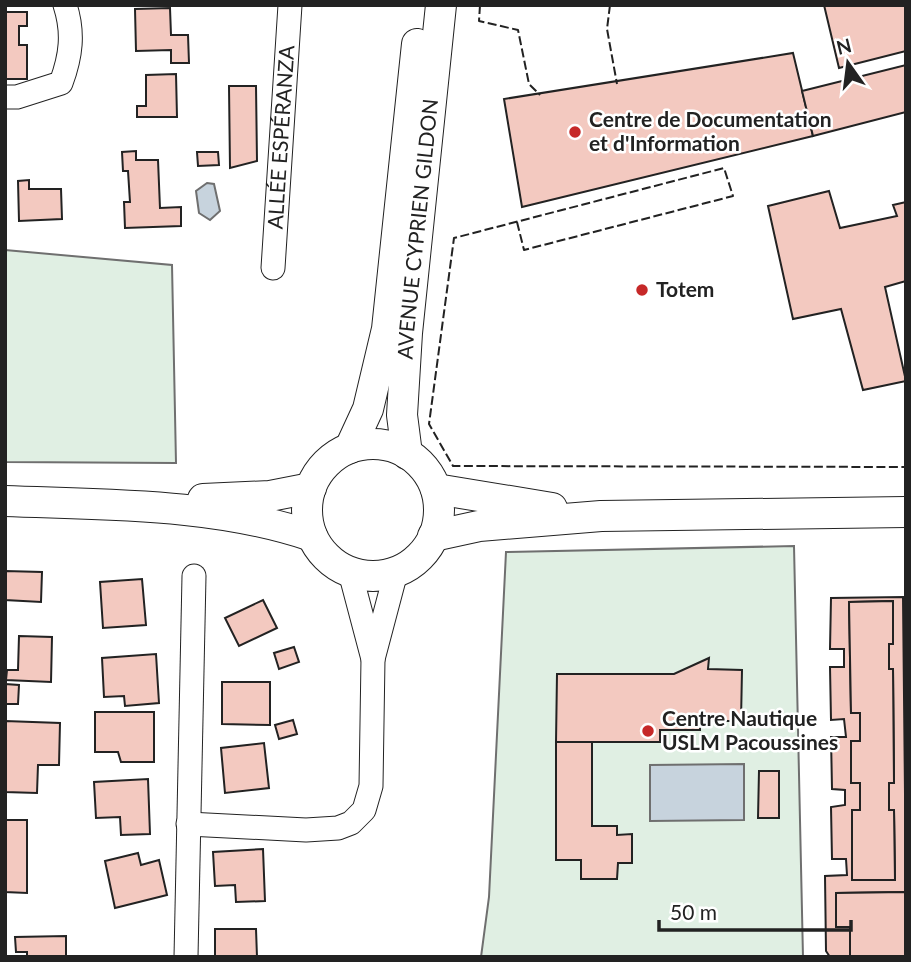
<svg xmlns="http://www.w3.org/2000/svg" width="911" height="962" font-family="Lato,sans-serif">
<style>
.green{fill:#e0efe3;stroke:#6f6f6f;stroke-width:2}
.water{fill:#c7d3dd;stroke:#6f6f6f;stroke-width:2}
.building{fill:#f3c9c0;stroke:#222;stroke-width:2;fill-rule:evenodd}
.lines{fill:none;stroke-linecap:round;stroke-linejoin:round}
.minor-casing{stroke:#222;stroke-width:25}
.tertiary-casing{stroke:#222;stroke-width:32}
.minor{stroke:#fff;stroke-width:23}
.tertiary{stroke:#fff;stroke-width:30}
.fence{stroke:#222;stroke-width:2;stroke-dasharray:9 3.5;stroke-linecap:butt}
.poi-dot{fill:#c62828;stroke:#fff;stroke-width:2.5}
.labels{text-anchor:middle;stroke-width:5;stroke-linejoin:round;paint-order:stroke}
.poi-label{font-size:21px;font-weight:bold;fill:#222;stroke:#fff;text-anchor:start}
.street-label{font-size:21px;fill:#222;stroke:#fff}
</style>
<rect width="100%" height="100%" fill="#fff"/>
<g class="green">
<path d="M5,250L172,265L176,463L5,462Z"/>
<path d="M794,546L803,957H481L489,897L506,552Z"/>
</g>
<g class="water">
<path d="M207,183L214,184L220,211L210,220L199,213L196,191Z"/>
<path d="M744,764V820L650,821V765Z"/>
</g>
<g class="building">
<path d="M824,5H906V51L839,68Z"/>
<path d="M170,8L171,35H188L189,63H171V50L136,51L135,9Z"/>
<path d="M5,12H27V26H19V45H27V79H5Z"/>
<path d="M793,53L813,136L522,207L504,99Z"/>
<path d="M906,65V112L813,136L802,91Z"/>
<path d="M176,74L177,117H137V106H146V75Z"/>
<path d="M229,86H256L257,161L230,168Z"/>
<path d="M136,151V160H158L160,208L181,207V226L125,228L124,202H130L128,171H123L122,152Z"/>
<path d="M197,152H218L219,165L198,166Z"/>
<path d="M29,180V189H61L62,219L19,221L18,181Z"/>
<path d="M829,191L840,228L897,216L893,205L906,202V281L885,287L906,381L863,390L841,309L793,319L768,206Z"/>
<path d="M5,571L42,572L41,602L5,600Z"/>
<path d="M142,579L146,625L103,628L100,582Z"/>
<path d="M903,597L906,892L836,893V927H850V957H830L826,951L825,876L847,875L846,859H832L831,807L845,805V790L832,789L831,737H846L844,719L831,720L830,667H844V649H830L831,598ZM893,601V644H889V669H893L894,783H889V810H894L895,880H852V810H860V783H851V741H860V713H851L849,602Z"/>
<path d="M263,600L277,628L239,646L225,618Z"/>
<path d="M893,601V644H889V669H893L894,783H889V810H894L895,880H852V810H860V783H851V741H860V713H851L849,602Z"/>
<path d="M19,636L52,637L51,682L6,680L7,670H18Z"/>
<path d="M294,647L299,662L279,669L274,653Z"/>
<path d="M156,654L159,703L125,706L124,696L104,697L102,658Z"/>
<path d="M709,658L708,669L742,670L741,721H700V730H660V742H556L557,674H674Z"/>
<path d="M222,682H270V725L222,724Z"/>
<path d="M5,684L19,685L18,704H5Z"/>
<path d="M95,712H154V762H121L118,752H95Z"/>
<path d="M293,720L297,734L279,739L275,725Z"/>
<path d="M5,721L60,723L59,765H38L37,793L5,792Z"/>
<path d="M556,742H592V826H617V835L632,834V863H618L617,879H581V860H556Z"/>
<path d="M264,743L269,788L225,793L221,748Z"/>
<path d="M759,771H779V818H758Z"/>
<path d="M148,779L150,834L121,835L120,817L96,818L94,782Z"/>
<path d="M5,820H27V893L5,892Z"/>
<path d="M263,849L265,901L236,902L235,885L215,886L213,852Z"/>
<path d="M138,853L141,865L159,860L167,895L115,908L105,861Z"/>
<path d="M906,892V957H850V927H836V893Z"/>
<path d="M215,929H256L257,957H215Z"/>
<path d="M66,936V957H27V952H16L15,937Z"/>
</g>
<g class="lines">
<defs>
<g id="minor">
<path d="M5,97H17L61,83C71,56 74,33 65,5"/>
<path id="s1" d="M273,268L290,5"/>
<path d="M373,659L396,572"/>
<path d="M188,824L306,830L338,828L351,823L364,810L371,786L373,659L350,572"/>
<path d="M186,957L194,576"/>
</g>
<g id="tertiary">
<circle cx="373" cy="510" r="66"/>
<path d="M350,448L368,409L387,329L417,44"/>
<path id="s2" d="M407,454L402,415L407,333L441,5"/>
<path d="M436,489L552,508"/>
<path d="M203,499L270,496L311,488"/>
<path d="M5,501C107,505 215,503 312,536"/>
<path d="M433,536L479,526L601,516L906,512"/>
</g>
</defs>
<use href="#minor" class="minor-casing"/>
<use href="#tertiary" class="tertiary-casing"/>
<use href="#minor" class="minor"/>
<use href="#tertiary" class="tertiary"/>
<g class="fence">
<path d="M480,5L479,21L518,30L529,84L540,95"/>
<path d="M610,5L607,29L617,84"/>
<path d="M517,222L524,250L733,196L724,168L454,238L429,424L453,466L906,467"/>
</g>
</g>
<g class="poi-dot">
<circle cx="575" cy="132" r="7"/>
<circle cx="642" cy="290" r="7"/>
<circle cx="648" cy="731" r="7"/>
</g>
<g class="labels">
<g class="poi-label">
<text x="589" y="127">Centre de Documentation<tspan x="589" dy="24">et d'Information</tspan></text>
<text x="656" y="297">Totem</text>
<text x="662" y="726">Centre Nautique<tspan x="662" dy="24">USLM Pacoussines</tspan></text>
</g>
<g class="street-label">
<text dy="7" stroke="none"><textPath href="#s1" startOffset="131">ALLÉE ESPÉRANZA</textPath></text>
<text dy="7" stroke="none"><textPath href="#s2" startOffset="226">AVENUE CYPRIEN GILDON</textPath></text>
</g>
</g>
<rect width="911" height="962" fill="none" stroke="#222222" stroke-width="14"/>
<g transform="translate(848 63) rotate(346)" stroke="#ffffff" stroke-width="5" paint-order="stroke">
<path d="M0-5L12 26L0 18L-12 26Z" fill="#222222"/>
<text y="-10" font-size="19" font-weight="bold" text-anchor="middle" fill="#222222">N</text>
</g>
<path d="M659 920v10h192v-10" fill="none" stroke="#222222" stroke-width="3.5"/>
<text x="670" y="920" font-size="21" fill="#222222" stroke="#ffffff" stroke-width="5" paint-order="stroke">50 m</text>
</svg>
